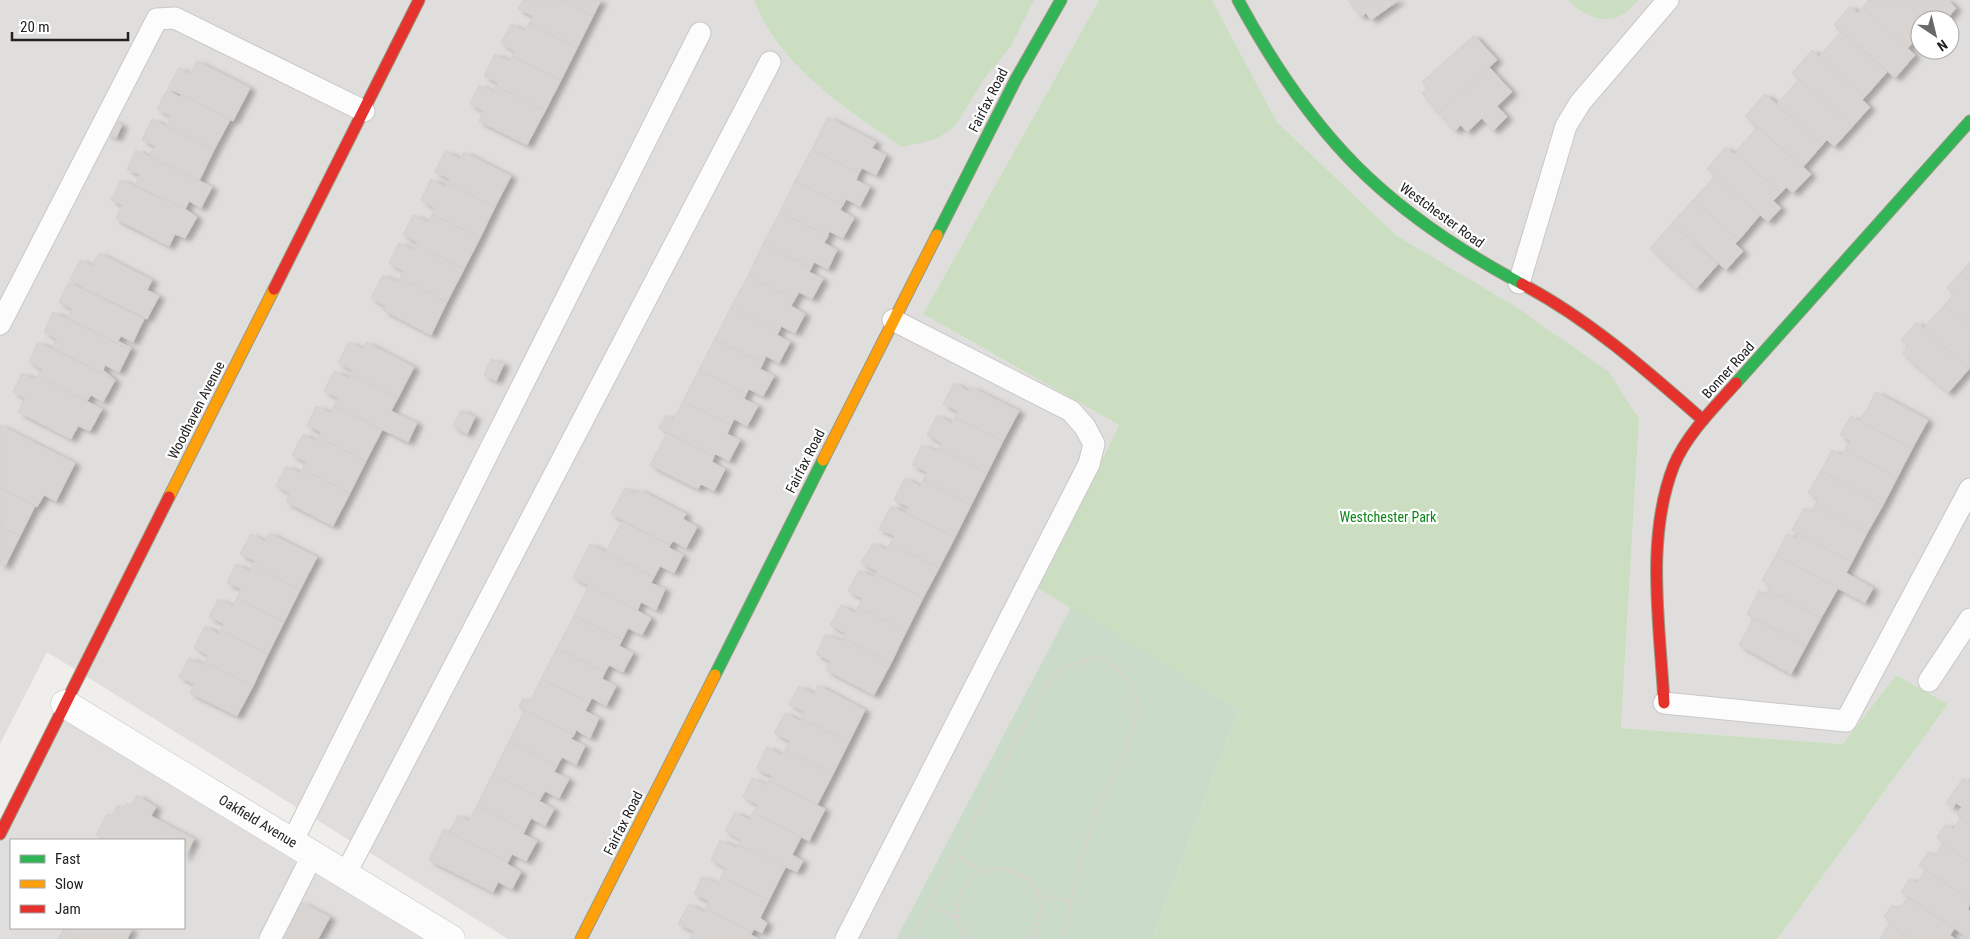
<svg xmlns="http://www.w3.org/2000/svg" width="1970" height="939" font-family="'Roboto Condensed',sans-serif">
<style>
.residential{fill:#dfdedc;fill-rule:evenodd}
.forest{fill:#cbdec1}
.cemetery{fill:#cadbca}
.building{fill:#d7d4d2;stroke:#d3d0cc;filter:url(#shadow)}
.lines{fill:none;stroke-linecap:round;stroke-linejoin:round}
.lane-casing{stroke:#c9c8c7;stroke-width:23}
.street-casing{stroke:#c9c8c7;stroke-width:29}
.fast-casing{stroke:#999a82;stroke-width:13}
.slow-casing{stroke:#999a82;stroke-width:13}
.jam-casing{stroke:#999a82;stroke-width:13}
.path{stroke:#dccecd;stroke-width:3;stroke-dasharray:2.5 2.5;stroke-linecap:butt}
.lane{stroke:#fdfcfc;stroke-width:21}
.street{stroke:#fdfcfc;stroke-width:28}
.fast{stroke:#30b455;stroke-width:11}
.slow{stroke:#ff9f0a;stroke-width:11}
.jam{stroke:#e5322d;stroke-width:11}
.labels{text-anchor:middle;stroke-width:4.5;stroke-linejoin:round;paint-order:stroke}
.street-label{font-size:14px;fill:#222;stroke:#fff}
.park-label{font-size:14px;fill:#0c8416;stroke:#fff}
</style>
<defs>
<filter id="shadow"><feDropShadow dx="5.5" dy="3" stdDeviation="2.5" flood-color="#0004"/></filter>
</defs>
<rect width="100%" height="100%" fill="#f0eeeb"/>
<g class="residential">
<path d="M0,0H1099L923,314L1119,425L1038,588L1071,607L896,939H508L47,652L0,744Z"/>
<path d="M1212,0H1970V939H1777L1948,704L1896,675L1843,744L1621,728L1639,419L1513,305L1396,235L1277,122ZM1920,20H1950V50H1920Z"/>
<path d="M65,704L451,939H0V834ZM11,840H184V928H11Z"/>
</g>
<g class="forest">
<path d="M754,0H1034L1011,46L984,79L955,126L937,139L902,147C846,109 780,67 754,0Z"/>
<path d="M1099,0H1212L1277,122L1396,235L1513,305L1609,372L1639,419L1621,728L1843,744L1896,675L1948,704L1777,939H1153L1239,710L1038,588L1119,425L923,314Z"/>
<path d="M1568,0H1638C1634,4 1629,11 1624,14C1603,26 1582,15 1568,0Z"/>
</g>
<path class="cemetery" d="M1071,607L1239,710L1153,939H896Z"/>
<g class="building">
<path d="M523,0H562L593,16L577,48L529,23L533,16L518,9Z"/>
<path d="M562,0H601L593,16Z"/>
<path d="M1348,0H1399L1371,20L1366,13L1361,17Z"/>
<path d="M1869,0H1902L1925,20H1920V34L1907,49L1863,7Z"/>
<path d="M1902,0H1950L1949,1L1956,8L1946,20H1925Z"/>
<path d="M1850,6L1858,13L1863,7L1915,55L1895,78L1834,25Z"/>
<path d="M529,23L577,48L561,80L512,56L515,51L501,43L511,24L525,31Z"/>
<path d="M1834,25L1887,72L1865,97L1819,57L1841,32Z"/>
<path d="M1474,35L1497,60L1439,113L1422,93L1428,88L1422,82Z"/>
<path d="M1812,50L1865,97L1862,100L1870,107L1853,126L1792,73Z"/>
<path d="M495,54L510,61L512,56L561,80L545,111L496,86L498,83L484,76Z"/>
<path d="M197,61L250,88L233,121L168,88L179,68L190,74Z"/>
<path d="M1489,67L1512,92L1497,106L1507,117L1493,131L1482,118L1467,132L1461,125L1455,131L1439,113Z"/>
<path d="M1799,79L1853,126L1834,147L1827,140L1823,144L1777,104Z"/>
<path d="M479,85L494,92L496,86L545,111L527,145L479,121L483,111L470,104Z"/>
<path d="M167,90L180,97L182,94L230,120L214,150L166,126L171,116L157,109Z"/>
<path d="M1765,94L1823,144L1803,167L1745,116Z"/>
<path d="M828,117L876,142L872,148L886,155L876,175L862,168L859,173L812,149Z"/>
<path d="M152,119L214,150L199,181L149,156L155,146L142,140Z"/>
<path d="M112,120L122,125L116,138L106,133Z"/>
<path d="M1757,127L1811,174L1793,193L1786,187L1781,193L1735,153Z"/>
<path d="M1725,147L1734,154L1735,153L1781,193L1773,201L1781,208L1768,222L1707,169Z"/>
<path d="M812,149L859,173L856,180L870,187L860,206L846,199L843,205L795,181Z"/>
<path d="M136,150L212,187L201,208L189,201L185,209L135,185L140,175L127,169Z"/>
<path d="M445,151L460,159L464,152L511,176L495,207L448,183L450,179L435,172Z"/>
<path d="M1715,176L1760,215L1739,240L1693,200Z"/>
<path d="M431,179L446,187L448,183L495,207L480,238L432,214L435,208L421,200Z"/>
<path d="M121,180L185,209L197,217L185,238L175,234L169,246L116,219L122,205L111,200Z"/>
<path d="M795,181L843,205L840,210L854,218L843,238L829,231L828,236L780,212Z"/>
<path d="M1693,200L1739,240L1735,244L1743,251L1726,270L1672,223Z"/>
<path d="M780,212L828,236L824,243L837,250L828,269L814,262L811,268L763,244Z"/>
<path d="M432,214L480,238L464,269L416,245L417,242L403,235L413,215L428,222Z"/>
<path d="M1672,223L1718,264L1696,289L1650,248Z"/>
<path d="M399,243L414,250L416,245L464,269L447,302L400,278L403,271L389,263Z"/>
<path d="M763,244L811,268L809,272L823,279L812,299L799,292L795,299L748,276Z"/>
<path d="M99,253L152,280L147,290L159,296L147,319L85,289L70,280L80,260L92,266Z"/>
<path d="M1970,262V282L1960,273Z"/>
<path d="M1960,273L1970,282V327L1945,304L1953,295L1947,288Z"/>
<path d="M383,275L398,282L400,278L447,302L431,335L383,310L386,306L371,298Z"/>
<path d="M748,276L795,299L791,306L805,314L795,333L781,326L779,331L731,307Z"/>
<path d="M69,282L144,319L133,342L121,336L118,341L131,348L130,350L67,318L72,309L59,302Z"/>
<path d="M1945,304L1970,327L1969,369L1924,328Z"/>
<path d="M731,307L779,331L777,335L790,342L779,363L766,356L763,363L715,339Z"/>
<path d="M53,312L130,350L119,372L105,365L103,370L115,380L52,348L57,339L44,332Z"/>
<path d="M1917,322L1969,369L1948,393L1902,353L1908,346L1901,340Z"/>
<path d="M715,339L763,363L760,369L774,376L763,396L749,389L746,394L699,370Z"/>
<path d="M38,342L115,380L103,402L91,395L87,401L38,376L42,369L29,362Z"/>
<path d="M349,342L363,349L366,342L414,367L398,398L350,374L352,370L338,363Z"/>
<path d="M491,359L504,364L496,381L484,375Z"/>
<path d="M699,370L746,394L744,399L758,406L747,426L734,419L731,425L683,401Z"/>
<path d="M334,371L348,378L350,374L398,398L391,411L417,423L408,442L334,406L338,398L324,391Z"/>
<path d="M22,373L34,379L38,376L102,409L90,431L78,426L71,439L18,412L25,398L13,392Z"/>
<path d="M954,383L968,391L971,387L1019,411L1003,441L955,417L958,411L943,404Z"/>
<path d="M1876,392L1928,420L1912,449L1860,421Z"/>
<path d="M683,401L731,425L727,434L740,440L729,461L716,454L714,456L659,428L666,415L673,420Z"/>
<path d="M316,406L330,413L334,406L382,430L366,461L318,437L321,432L307,426Z"/>
<path d="M461,410L475,417L467,434L453,426Z"/>
<path d="M937,415L952,423L955,417L1003,441L987,473L939,448L942,443L927,435Z"/>
<path d="M1851,416L1912,449L1897,478L1845,449L1850,440L1840,435Z"/>
<path d="M0,425L75,463L56,501L44,495L37,507L0,488Z"/>
<path d="M667,433L714,456L712,462L725,469L714,491L701,484L698,489L650,465Z"/>
<path d="M303,434L316,441L318,437L366,461L350,493L302,469L306,462L292,455Z"/>
<path d="M922,445L937,452L939,448L987,473L971,505L923,480L927,472L912,465Z"/>
<path d="M1845,449L1897,478L1883,505L1821,471L1832,450L1842,455Z"/>
<path d="M286,466L300,473L302,469L350,493L333,526L286,502L290,493L276,486Z"/>
<path d="M1821,471L1883,505L1867,533L1815,505L1818,498L1808,493Z"/>
<path d="M905,478L920,486L923,480L971,505L955,537L906,514L909,507L894,500Z"/>
<path d="M0,488L35,506L20,536L0,526Z"/>
<path d="M625,488L636,493L638,489L686,514L683,519L697,527L686,548L673,541L670,545L611,514Z"/>
<path d="M1815,505L1867,533L1852,562L1792,530L1804,508L1811,511Z"/>
<path d="M891,506L955,537L939,568L890,544L895,536L879,529Z"/>
<path d="M622,521L670,545L669,548L683,555L674,573L660,566L654,577L606,552Z"/>
<path d="M0,526L20,536L5,566L0,564Z"/>
<path d="M269,533L317,557L300,590L253,565L255,561L240,554L251,534L265,541Z"/>
<path d="M1787,534L1796,539L1799,534L1852,562L1846,573L1873,588L1865,603L1776,555Z"/>
<path d="M873,543L887,550L890,544L939,568L923,598L875,574L877,571L861,563Z"/>
<path d="M590,544L654,577L651,583L665,589L656,610L641,602L637,611L573,577Z"/>
<path d="M1776,555L1838,588L1821,618L1768,590L1771,586L1762,580Z"/>
<path d="M236,564L250,571L253,565L300,590L284,622L237,598L241,589L227,583Z"/>
<path d="M859,570L873,577L875,574L923,598L906,632L858,607L862,598L848,591Z"/>
<path d="M589,585L651,618L642,635L628,628L622,640L574,616Z"/>
<path d="M1768,590L1821,618L1806,646L1747,614L1759,591L1766,595Z"/>
<path d="M237,598L284,622L268,654L221,630L224,624L209,617L218,599L233,606Z"/>
<path d="M841,605L855,613L858,607L906,632L891,663L842,638L845,633L830,625Z"/>
<path d="M574,616L622,640L619,646L633,653L623,672L609,665L605,672L557,648Z"/>
<path d="M1754,618L1806,646L1791,674L1739,645Z"/>
<path d="M205,626L219,634L221,630L268,654L253,686L205,662L208,655L194,648Z"/>
<path d="M826,634L841,641L842,638L891,663L874,695L826,670L831,661L816,654Z"/>
<path d="M557,648L605,672L602,679L616,686L606,706L592,698L589,703L541,679Z"/>
<path d="M189,658L204,665L205,662L253,686L237,716L190,693L194,684L179,677Z"/>
<path d="M541,679L589,703L585,711L599,718L590,738L576,730L574,735L519,707L523,698L530,702Z"/>
<path d="M818,685L865,710L849,742L801,718L804,712L789,704L799,686L814,694Z"/>
<path d="M519,707L574,735L571,739L585,746L576,765L562,757L557,766L509,741L524,712Z"/>
<path d="M785,713L800,721L801,718L849,742L833,774L785,750L790,741L774,733Z"/>
<path d="M509,741L557,766L554,772L569,779L559,798L545,791L541,798L493,774Z"/>
<path d="M767,747L782,755L785,750L833,774L817,805L769,781L772,776L756,769Z"/>
<path d="M493,774L541,798L539,801L554,809L545,826L531,818L525,830L477,805Z"/>
<path d="M752,778L767,785L769,781L825,809L809,841L753,812L758,805L743,797Z"/>
<path d="M1963,778L1970,783V824L1957,815L1962,807L1956,803L1953,808L1946,803Z"/>
<path d="M137,795L156,807L151,816L194,839L184,859V840H107L96,835L107,814L112,816L118,805L124,808L127,803L131,806Z"/>
<path d="M477,805L525,830L523,834L537,841L526,861L512,854L508,862L450,832L458,815L469,821Z"/>
<path d="M735,812L750,820L753,812L801,837L792,855L803,861L797,872L738,845L740,839L725,831Z"/>
<path d="M1961,817L1970,824V862L1943,844L1937,837L1946,824L1953,829Z"/>
<path d="M444,829L508,862L507,864L521,872L512,889L498,882L493,892L429,860Z"/>
<path d="M720,840L736,848L738,845L786,866L769,900L721,877L726,868L711,860Z"/>
<path d="M1943,844L1970,862V900L1919,865L1928,852L1935,856Z"/>
<path d="M1926,870L1970,900L1968,910L1970,911V939L1901,892L1910,878L1917,883Z"/>
<path d="M702,877L718,884L721,877L769,900L760,918L767,923L762,933L754,929L752,932L705,909L709,901L694,894Z"/>
<path d="M1908,897L1954,929L1950,935L1955,939H1911L1889,924L1891,922L1884,917L1892,905L1899,909Z"/>
<path d="M301,902L330,917L318,939H282Z"/>
<path d="M689,904L704,912L705,909L752,932L751,935L759,939H690L694,931L678,924Z"/>
<path d="M1889,924L1911,939H1880Z"/>
<path d="M64,928H130L132,929L127,939H77L62,932Z"/>
<path d="M62,932L77,939H58Z"/>
</g>
<g class="lines">
<defs>
<g id="lane">
<path d="M1519,283L1566,126L1580,103L1668,0"/>
<path d="M0,324L157,19L175,18L364,111"/>
<path d="M1929,681L1970,619"/>
<path d="M1664,703L1846,721L1970,489"/>
<path d="M292,842L700,33"/>
<path d="M346,873L770,62"/>
<path d="M270,939L313,854"/>
<path d="M846,939L1089,464L1094,444L1085,427L1071,411L893,320"/>
</g>
<path id="street" d="M65,704L451,939"/>
<g id="fast">
<path d="M1238,0C1312,137 1385,211 1522,284"/>
<path d="M937,235L1016,79L1061,0"/>
<path d="M1736,383L1970,121"/>
<path d="M715,675L823,460"/>
</g>
<g id="slow">
<path d="M823,460L937,235"/>
<path d="M169,497L274,289"/>
<path d="M581,939L715,675"/>
</g>
<g id="jam">
<path d="M1522,284C1590,320 1646,370 1703,420"/>
<path d="M274,289L419,0"/>
<path d="M1664,703C1660,626 1645,538 1674,465C1687,434 1714,408 1736,383"/>
<path d="M0,834L169,497"/>
</g>
</defs>
<use href="#lane" class="lane-casing"/>
<use href="#street" class="street-casing"/>
<use href="#fast" class="fast-casing"/>
<use href="#slow" class="slow-casing"/>
<use href="#jam" class="jam-casing"/>
<g class="path">
<path d="M955,854L982,871"/>
<path d="M1038,895L1070,902"/>
<path d="M929,904L957,918"/>
<path d="M911,939L1043,690L1064,667L1098,656C1112,665 1133,679 1136,698C1140,735 1107,782 1095,816C1080,855 1071,898 1063,939"/>
<path d="M968,939C959,930 956,916 958,904C968,839 1073,872 1030,939"/>
</g>
<use href="#lane" class="lane"/>
<use href="#street" class="street"/>
<use href="#fast" class="fast"/>
<use href="#slow" class="slow"/>
<use href="#jam" class="jam"/>
</g>
<g class="labels">
<g class="street-label">
<text transform="translate(988 100) rotate(-63)" y="5">Fairfax Road</text>
<text transform="translate(1442 215) rotate(36)" y="5">Westchester Road</text>
<text transform="translate(1728 370) rotate(-48)" y="5">Bonner Road</text>
<text transform="translate(196 410) rotate(-63)" y="5">Woodhaven Avenue</text>
<text transform="translate(805 461) rotate(-63)" y="5">Fairfax Road</text>
<text transform="translate(258 821) rotate(31)" y="5">Oakfield Avenue</text>
<text transform="translate(623 823) rotate(-63)" y="5">Fairfax Road</text>
</g>
<g class="park-label">
<text x="1388" y="522">Westchester Park</text>
</g>
</g>
<rect x="10" y="839" width="175" height="90" fill="#ffffff" stroke="#a7a7a7"/>
<rect x="20" y="855" width="25" height="8" fill="#30b455" stroke="#a7a7a7"/>
<text x="55" y="864" font-size="15" fill="#222222">Fast</text>
<rect x="20" y="880" width="25" height="8" fill="#ff9f0a" stroke="#a7a7a7"/>
<text x="55" y="889" font-size="15" fill="#222222">Slow</text>
<rect x="20" y="905" width="25" height="8" fill="#e5322d" stroke="#a7a7a7"/>
<text x="55" y="914" font-size="15" fill="#222222">Jam</text>
<g transform="translate(1935 35) rotate(145)"><circle r="24" fill="#ffffff" stroke="#a7a7a7"/>
<path d="M0-4L9 19L0 12L-9 19Z" fill="#6a6968"/>
<text y="-8" font-size="14" font-weight="bold" text-anchor="middle" fill="#222222">N</text>
</g>
<path d="M12 32v8h116v-8" fill="none" stroke="#222222" stroke-width="2.5"/>
<text x="20" y="32" font-size="15" fill="#222222" stroke="#ffffff" stroke-width="4" paint-order="stroke">20 m</text>
</svg>
